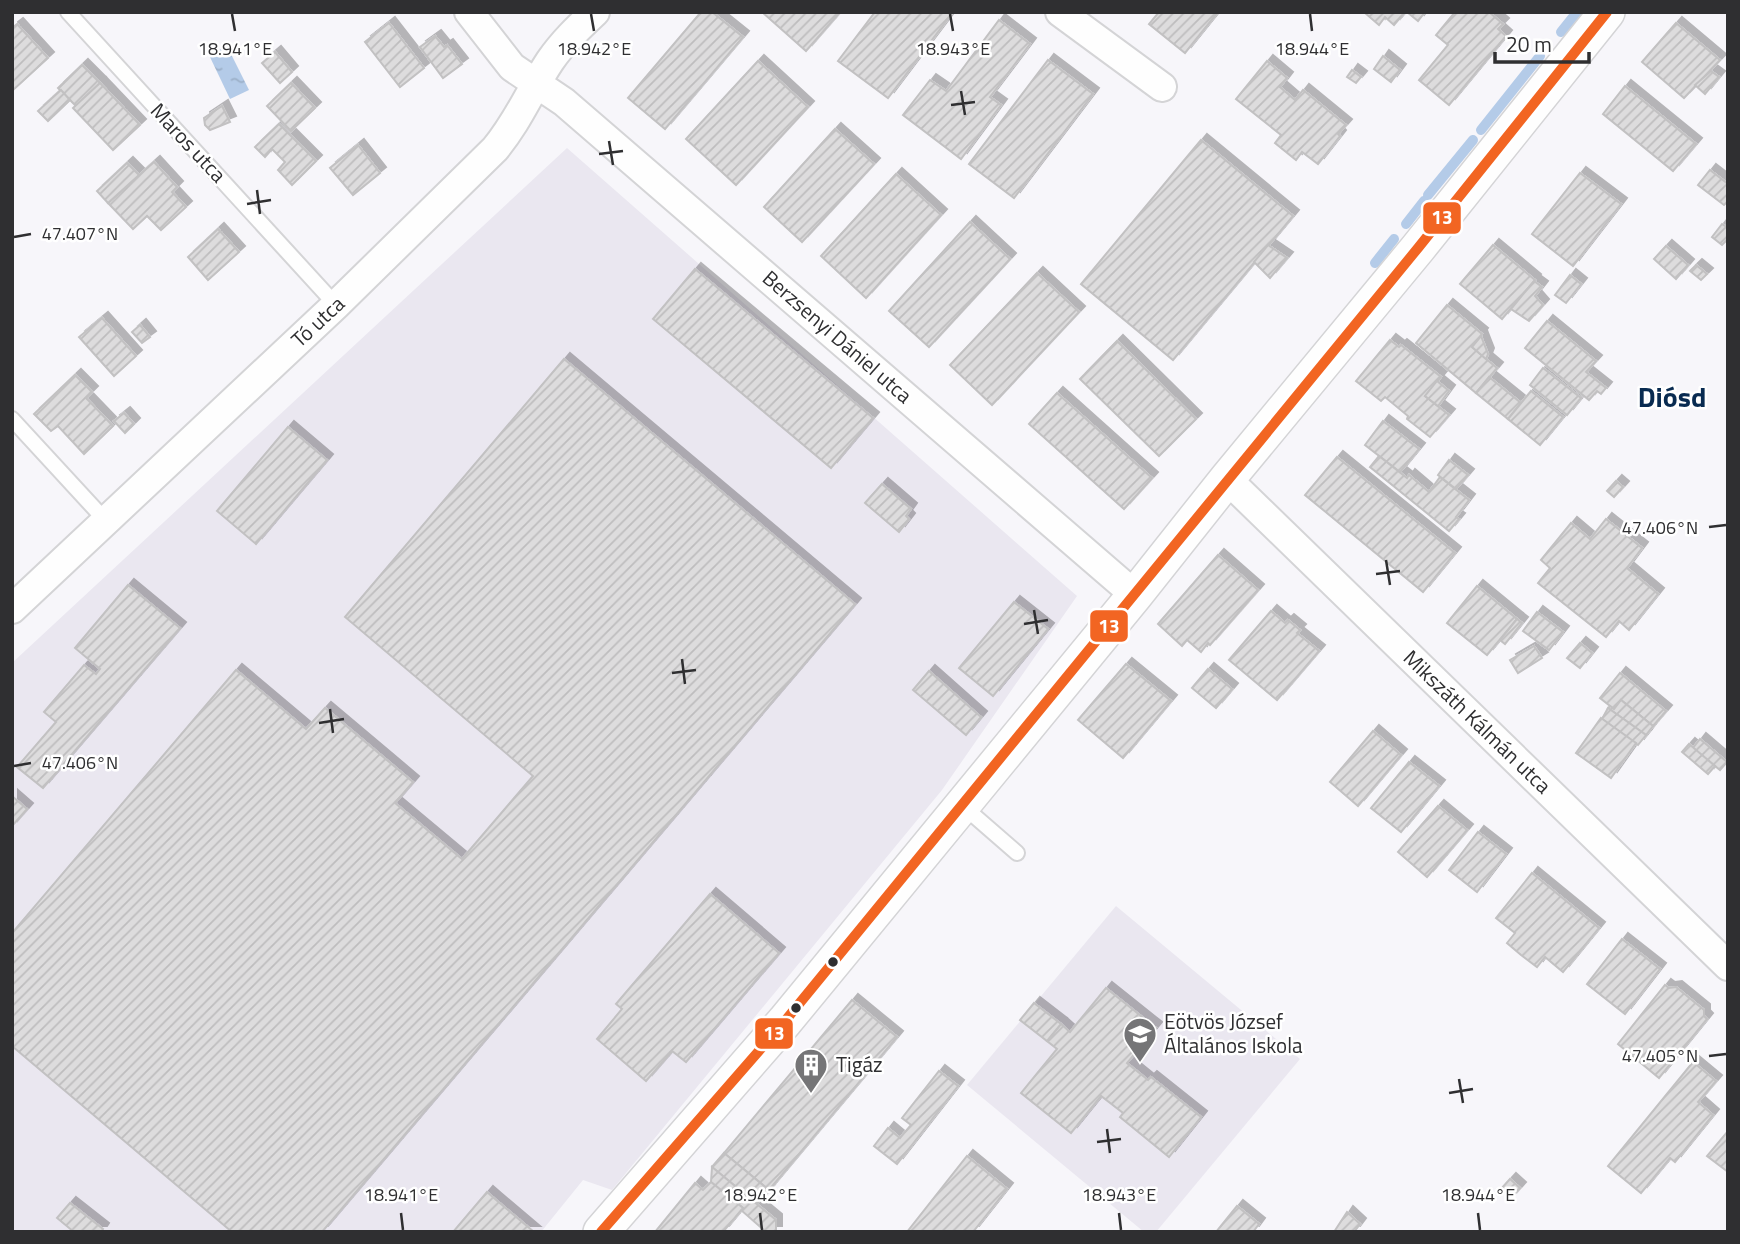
<svg xmlns="http://www.w3.org/2000/svg" width="1740" height="1244" font-family="'Titillium Web',sans-serif">
<style>
.built{fill:#eae7f0}
.water{fill:url(#water-ripples)}
.lines{fill:none;stroke-linecap:round;stroke-linejoin:round}
.stream{stroke:#b4cbe8;stroke-width:10}
.building{fill:url(#building-hatch);stroke:#c2c1c2;stroke-width:2;filter:url(#shadow)}
.service-casing{stroke:#d4d4d6;stroke-width:18}
.minor-casing{stroke:#d4d4d6;stroke-width:32}
.tertiary-casing{stroke:#d4d4d6;stroke-width:38}
.service{stroke:#fefefe;stroke-width:14}
.minor{stroke:#fefefe;stroke-width:28}
.tertiary{stroke:#fefefe;stroke-width:35}
.bus-1-casing{stroke:#fff;stroke-width:16}
.bus-1{stroke:#f26522;stroke-width:10}
.ticks{fill:none;stroke:#2f2f31;stroke-width:2.5}
.bus-dot{fill:#2f2f31;stroke:#fff;stroke-width:2.5}
.labels{text-anchor:middle;stroke-width:5;stroke-linejoin:round;paint-order:stroke}
.street-label{font-size:21px;fill:#2f2f31;stroke:#fff}
.poi-label{font-size:21px;fill:#2f2f31;stroke:#fff;text-anchor:start}
.district-label{font-size:28px;font-weight:bold;fill:#092b51;stroke:#fff}
.ticks-label{font-size:18px;text-anchor:middle;fill:#2f2f31;stroke:#fff;stroke-width:5;stroke-linejoin:round;paint-order:stroke}
.line-badge{stroke:#fff;stroke-width:2.5}
.badge-label{font-size:19px;text-anchor:middle;font-weight:bold;fill:#fff}
</style>
<defs>
<pattern id="water-ripples" width="26" height="14" patternUnits="userSpaceOnUse" patternTransform="scale(1.75)"><rect width="26" height="14" fill="#b4cbe8"/><path d="M2 4q2-2 4 0t4 0M15 11q2-2 4 0t4 0" fill="none" stroke="#9bafc7"/></pattern>
<pattern id="building-hatch" width="6" height="6" patternUnits="userSpaceOnUse" patternTransform="scale(1.75)"><rect width="6" height="6" fill="#dddcdd"/><path d="M-1 1l2-2M0 6l6-6M5 7l2-2" fill="none" stroke="#bebdbe"/></pattern>
<filter id="shadow"><feDropShadow dx="6" dy="-6" stdDeviation="0" flood-color="#0004"/></filter>
</defs>
<rect width="100%" height="100%" fill="#f7f6fa"/>
<g class="built">
<path d="M567,148L1077,596L942,790L612,1190L583,1180L541,1232H12V663Z"/>
<path d="M1116,906L1300,1059L1156,1232H1144L967,1085Z"/>
</g>
<path class="water" d="M227,46L249,90L230,99L209,55Z"/>
<g class="lines">
<g class="stream">
<path d="M1561,32L1577,12"/>
<path d="M1481,130L1540,56"/>
<path d="M1428,195L1473,140"/>
<path d="M1406,224L1424,201"/>
<path d="M1375,263L1394,239"/>
</g>
</g>
<g class="building">
<path d="M701,12H712L743,37L665,129L628,98Z"/>
<path d="M762,12H840L806,51Z"/>
<path d="M875,12H953L888,98L838,61Z"/>
<path d="M1159,12H1218L1185,53L1149,24Z"/>
<path d="M1405,12L1394,25L1385,17L1379,25L1365,13Z"/>
<path d="M1407,12H1425L1418,21Z"/>
<path d="M1455,12H1489L1503,24L1498,29L1506,36L1449,105L1419,80L1448,45L1436,35Z"/>
<path d="M999,20L1030,44L990,97L1001,105L961,159L903,115L930,80L946,91Z"/>
<path d="M389,23L424,68L400,87L365,42Z"/>
<path d="M1676,23L1720,60L1684,98L1642,62Z"/>
<path d="M17,24L48,58L12,91V28Z"/>
<path d="M435,36L444,47L447,45L462,64L443,78L420,47Z"/>
<path d="M275,52L292,72L280,83L262,63Z"/>
<path d="M1383,56L1400,70L1391,82L1374,69Z"/>
<path d="M1048,60L1093,94L1014,198L969,164Z"/>
<path d="M758,61L808,107L736,185L686,139Z"/>
<path d="M1267,61L1287,78L1280,87L1295,100L1303,90L1346,125L1338,134L1340,136L1318,164L1302,152L1296,160L1275,143L1281,135L1236,99Z"/>
<path d="M82,65L100,83L76,106L58,88Z"/>
<path d="M1352,70L1361,77L1356,83L1347,77Z"/>
<path d="M1711,71L1719,77L1705,94L1695,85Z"/>
<path d="M100,83L140,125L113,150L73,108Z"/>
<path d="M291,83L315,108L291,131L267,106Z"/>
<path d="M1625,86L1696,144L1673,171L1603,114Z"/>
<path d="M61,90L70,100L48,121L38,111Z"/>
<path d="M222,106L230,122L210,130L205,125L204,118Z"/>
<path d="M279,124L316,161L292,185L278,170L285,162L272,149L265,157L255,147Z"/>
<path d="M835,129L874,164L802,242L764,207Z"/>
<path d="M1201,140L1293,216L1173,360L1081,284Z"/>
<path d="M358,145L380,173L353,195L330,168Z"/>
<path d="M154,162L177,187L172,192L186,207L161,230L147,216L133,229L108,203Z"/>
<path d="M127,163L139,175L108,203L97,191Z"/>
<path d="M1710,170L1728,184V201L1724,205L1698,185Z"/>
<path d="M1580,173L1621,204L1573,266L1532,234Z"/>
<path d="M896,174L941,215L866,298L821,256Z"/>
<path d="M970,222L1010,259L929,347L889,311Z"/>
<path d="M1722,224L1728,228V239L1722,245L1712,237Z"/>
<path d="M218,229L239,252L208,280L188,257Z"/>
<path d="M1268,245L1287,258L1270,278L1254,262Z"/>
<path d="M1493,245L1535,280L1502,319L1460,284Z"/>
<path d="M1666,246L1688,265L1676,279L1654,259Z"/>
<path d="M1696,265L1707,274L1701,280L1690,271Z"/>
<path d="M695,269L873,418L831,468L653,319Z"/>
<path d="M1037,273L1079,312L992,405L950,365Z"/>
<path d="M1570,275L1581,284L1566,303L1555,295Z"/>
<path d="M1534,281L1542,287L1535,296L1543,305L1529,321L1511,309Z"/>
<path d="M1447,305L1482,334L1472,347L1497,368L1476,393L1416,343Z"/>
<path d="M102,318L136,356L114,376L79,337Z"/>
<path d="M1547,321L1596,361L1586,372L1606,388L1601,394L1597,391L1589,400L1525,348Z"/>
<path d="M140,325L150,337L142,343L132,332Z"/>
<path d="M1481,336L1488,354L1486,359L1472,347Z"/>
<path d="M1390,340L1399,347L1401,345L1441,377L1425,396L1449,415L1430,437L1407,419L1408,416L1385,397L1381,401L1356,381Z"/>
<path d="M1117,341L1196,419L1159,456L1080,379Z"/>
<path d="M564,359L855,604L322,1232H232L12,1046V933L236,670L306,729L325,708L413,782L395,803L462,859L533,776L345,617Z"/>
<path d="M1543,368L1581,398L1567,415L1530,385Z"/>
<path d="M75,375L92,392L86,398L113,426L84,454L58,426L51,431L34,414Z"/>
<path d="M1489,377L1521,403L1508,419L1476,393Z"/>
<path d="M1437,381L1449,391L1438,406L1425,396Z"/>
<path d="M1531,391L1563,417L1540,445L1508,419Z"/>
<path d="M1057,393L1152,478L1124,509L1029,424Z"/>
<path d="M124,413L134,424L125,433L114,421Z"/>
<path d="M1383,421L1419,449L1400,472L1365,445Z"/>
<path d="M288,427L327,460L256,544L217,511Z"/>
<path d="M1379,456L1407,478L1409,475L1429,492L1440,477L1469,500L1456,517L1459,519L1449,531L1370,467Z"/>
<path d="M1337,457L1455,553L1423,592L1305,495Z"/>
<path d="M1449,460L1468,475L1456,489L1438,475Z"/>
<path d="M1616,481L1623,487L1614,497L1607,491Z"/>
<path d="M882,484L911,509L906,516L909,519L899,532L865,503Z"/>
<path d="M1606,519L1642,548L1627,568L1658,594L1629,630L1619,621L1606,637L1538,583L1550,568L1541,560L1571,523L1590,539Z"/>
<path d="M1218,555L1258,590L1210,645L1208,643L1201,652L1187,640L1182,646L1158,624Z"/>
<path d="M128,585L180,628L43,788L17,767L56,722L44,712L84,665L96,674L100,669L75,648Z"/>
<path d="M1477,586L1517,619L1487,655L1447,623Z"/>
<path d="M1014,602L1048,629L993,696L959,668Z"/>
<path d="M1271,611L1285,623L1288,620L1300,630L1297,633L1319,651L1277,700L1229,660Z"/>
<path d="M1537,612L1563,632L1549,650L1523,631Z"/>
<path d="M1517,619L1522,623L1505,644L1500,640Z"/>
<path d="M1580,643L1592,653L1580,668L1567,658Z"/>
<path d="M1534,646L1542,658L1518,673L1510,660Z"/>
<path d="M1126,664L1171,701L1123,758L1078,720Z"/>
<path d="M1208,669L1232,689L1216,708L1192,688Z"/>
<path d="M929,671L981,717L966,735L913,690Z"/>
<path d="M1620,673L1666,711L1653,726L1621,700L1614,709L1600,698Z"/>
<path d="M1621,700L1653,726L1646,735L1608,708L1610,706L1614,709Z"/>
<path d="M1608,708L1646,735L1638,745L1602,719Z"/>
<path d="M1601,718L1636,743L1611,778L1576,753Z"/>
<path d="M1373,731L1401,755L1358,806L1330,782Z"/>
<path d="M1700,739L1727,762L1720,770L1693,748Z"/>
<path d="M1689,744L1715,766L1708,774L1682,752Z"/>
<path d="M1409,762L1439,786L1401,832L1371,808Z"/>
<path d="M12,796L27,809L12,826Z"/>
<path d="M1438,806L1467,830L1427,877L1398,852Z"/>
<path d="M1478,832L1506,854L1477,892L1449,870Z"/>
<path d="M1532,873L1599,928L1563,972L1545,957L1537,967L1521,955L1507,943L1515,933L1496,918Z"/>
<path d="M710,894L779,953L686,1062L672,1051L646,1081L597,1039L622,1009L616,1004Z"/>
<path d="M1622,939L1660,969L1625,1014L1587,984Z"/>
<path d="M1665,985L1669,988L1676,987L1704,1010V1016L1707,1019L1659,1078L1618,1044Z"/>
<path d="M1106,988L1156,1028L1127,1063L1148,1080L1151,1077L1201,1117L1169,1157L1120,1117L1123,1113L1101,1096L1071,1133L1021,1093L1057,1049L1047,1041L1061,1024L1070,1032Z"/>
<path d="M852,1000L897,1037L769,1190L724,1153Z"/>
<path d="M1034,1003L1061,1024L1047,1041L1020,1020Z"/>
<path d="M1693,1062L1716,1081L1698,1102L1713,1115L1675,1162L1670,1158L1641,1193L1608,1166Z"/>
<path d="M939,1071L958,1086L897,1164L874,1146L888,1128L900,1138L911,1125L902,1118Z"/>
<path d="M1728,1131V1172L1707,1156Z"/>
<path d="M724,1153L769,1190L757,1204L712,1167Z"/>
<path d="M967,1156L1007,1189L973,1232H907Z"/>
<path d="M712,1167L776,1220V1232H766L741,1210L743,1208L711,1182Z"/>
<path d="M1510,1179L1520,1188L1511,1198L1501,1189Z"/>
<path d="M711,1182L743,1208L723,1232H655L695,1183L703,1190Z"/>
<path d="M487,1192L495,1199L534,1232H453Z"/>
<path d="M70,1203L103,1229L101,1232H74L57,1218Z"/>
<path d="M1237,1206L1259,1224L1253,1232H1216Z"/>
<path d="M1347,1212L1360,1224L1354,1232H1334Z"/>
</g>
<g class="lines">
<defs>
<g id="service">
<path d="M68,12L336,305"/>
<path d="M12,419L106,521"/>
<path d="M963,806L1017,853"/>
</g>
<g id="minor">
<path d="M469,12L512,67L564,102L1135,595"/>
<path d="M1060,12L1162,87"/>
<path d="M1227,479L1728,966"/>
<path d="M12,609L336,305L495,149C519,120 530,91 550,61C563,42 579,27 595,12"/>
</g>
<path id="tertiary" d="M601,1232L785,1021L1135,595L1227,479L1418,248L1607,12"/>
</defs>
<use href="#service" class="service-casing"/>
<use href="#minor" class="minor-casing"/>
<use href="#tertiary" class="tertiary-casing"/>
<use href="#service" class="service"/>
<use href="#minor" class="minor"/>
<use href="#tertiary" class="tertiary"/>
<defs>
<path id="bus-1" d="M601,1232L785,1021L1418,248L1607,12"/>
</defs>
<use href="#bus-1" class="bus-1-casing"/>
<use href="#bus-1" class="bus-1"/>
</g>
<path class="ticks" d="M232,14L235,31M591,14L594,31M950,14L953,31M1310,14L1312,31M961,91L965,115M951,105L975,102M609,141L613,165M599,154L623,151M257,190L260,214M247,204L271,200M14,237L31,234M1709,527L1726,525M1386,560L1390,585M1376,574L1400,571M1034,610L1038,634M1024,624L1048,620M682,659L685,684M672,673L696,670M330,709L333,733M319,723L344,719M14,766L31,763M1709,1056L1726,1054M1459,1079L1463,1103M1449,1093L1473,1089M1107,1129L1110,1153M1097,1142L1121,1139M401,1213L403,1230M760,1213L762,1230M1119,1213L1121,1230M1478,1213L1480,1230"/>
<defs>
<symbol id="school-pin" viewBox="-11 -11 22 30"><path d="M0 17L-7.5 6A9.5 9.5 0 1 1 7.5 6Z" fill="#757577" stroke="#fff"/><path d="M0-5L7-2L0 1L-7-2ZM-4 1L0 2.5L4 1V4Q0 6-4 4Z" fill="#fff"/></symbol>
<symbol id="building-pin" viewBox="-11 -11 22 30"><path d="M0 17L-7.5 6A9.5 9.5 0 1 1 7.5 6Z" fill="#757577" stroke="#fff"/><path d="M-4-6H4V6H1V3H-1V6H-4ZM-2.5-4.3h1.7v1.8h-1.7ZM.8-4.3h1.7v1.8H.8ZM-2.5-1h1.7V.8h-1.7ZM.8-1h1.7V.8H.8Z" fill="#fff"/></symbol>
</defs>
<g fill-rule="evenodd">
<use href="#school-pin" x="1121" y="1015" width="38" height="52"/>
<use href="#building-pin" x="792" y="1046" width="38" height="52"/>
</g>
<g class="bus-dot">
<circle cx="833" cy="962" r="6"/>
<circle cx="796" cy="1008" r="6"/>
</g>
<g class="labels">
<g class="street-label">
<text transform="translate(188 143) rotate(47)" y="7">Maros utca</text>
<text transform="translate(318 322) rotate(-43)" y="7">Tó utca</text>
<text transform="translate(837 337) rotate(41)" y="7">Berzsenyi Dániel utca</text>
<text transform="translate(1477 722) rotate(44)" y="7">Mikszáth Kálmán utca</text>
</g>
<g class="poi-label">
<text x="1164" y="1029">Eötvös József<tspan x="1164" dy="24">Általános Iskola</tspan></text>
<text x="836" y="1072">Tigáz</text>
</g>
<g class="district-label">
<text x="1672" y="407">Diósd</text>
</g>
</g>
<g class="ticks-label">
<text x="235" y="55">18.941°E</text>
<text x="594" y="55">18.942°E</text>
<text x="953" y="55">18.943°E</text>
<text x="1312" y="55">18.944°E</text>
<text x="80" y="240">47.407°N</text>
<text x="1660" y="534">47.406°N</text>
<text x="80" y="769">47.406°N</text>
<text x="1660" y="1062">47.405°N</text>
<text x="401" y="1201">18.941°E</text>
<text x="760" y="1201">18.942°E</text>
<text x="1119" y="1201">18.943°E</text>
<text x="1478" y="1201">18.944°E</text>
</g>
<g class="line-badge">
<rect x="1422" y="201" width="40" height="34" rx="7" fill="#f26522"/>
<rect x="1089" y="609" width="40" height="34" rx="7" fill="#f26522"/>
<rect x="754" y="1017" width="40" height="33" rx="7" fill="#f26522"/>
</g>
<g class="badge-label">
<text x="1442" y="224">13</text>
<text x="1109" y="633">13</text>
<text x="774" y="1040">13</text>
</g>
<rect width="1740" height="1244" fill="none" stroke="#2f2f31" stroke-width="28"/>
<path d="M1495 52v10h94v-10" fill="none" stroke="#2f2f31" stroke-width="3.5"/>
<text x="1506" y="52" font-size="21" fill="#2f2f31" stroke="#ffffff" stroke-width="5" paint-order="stroke">20 m</text>
</svg>
